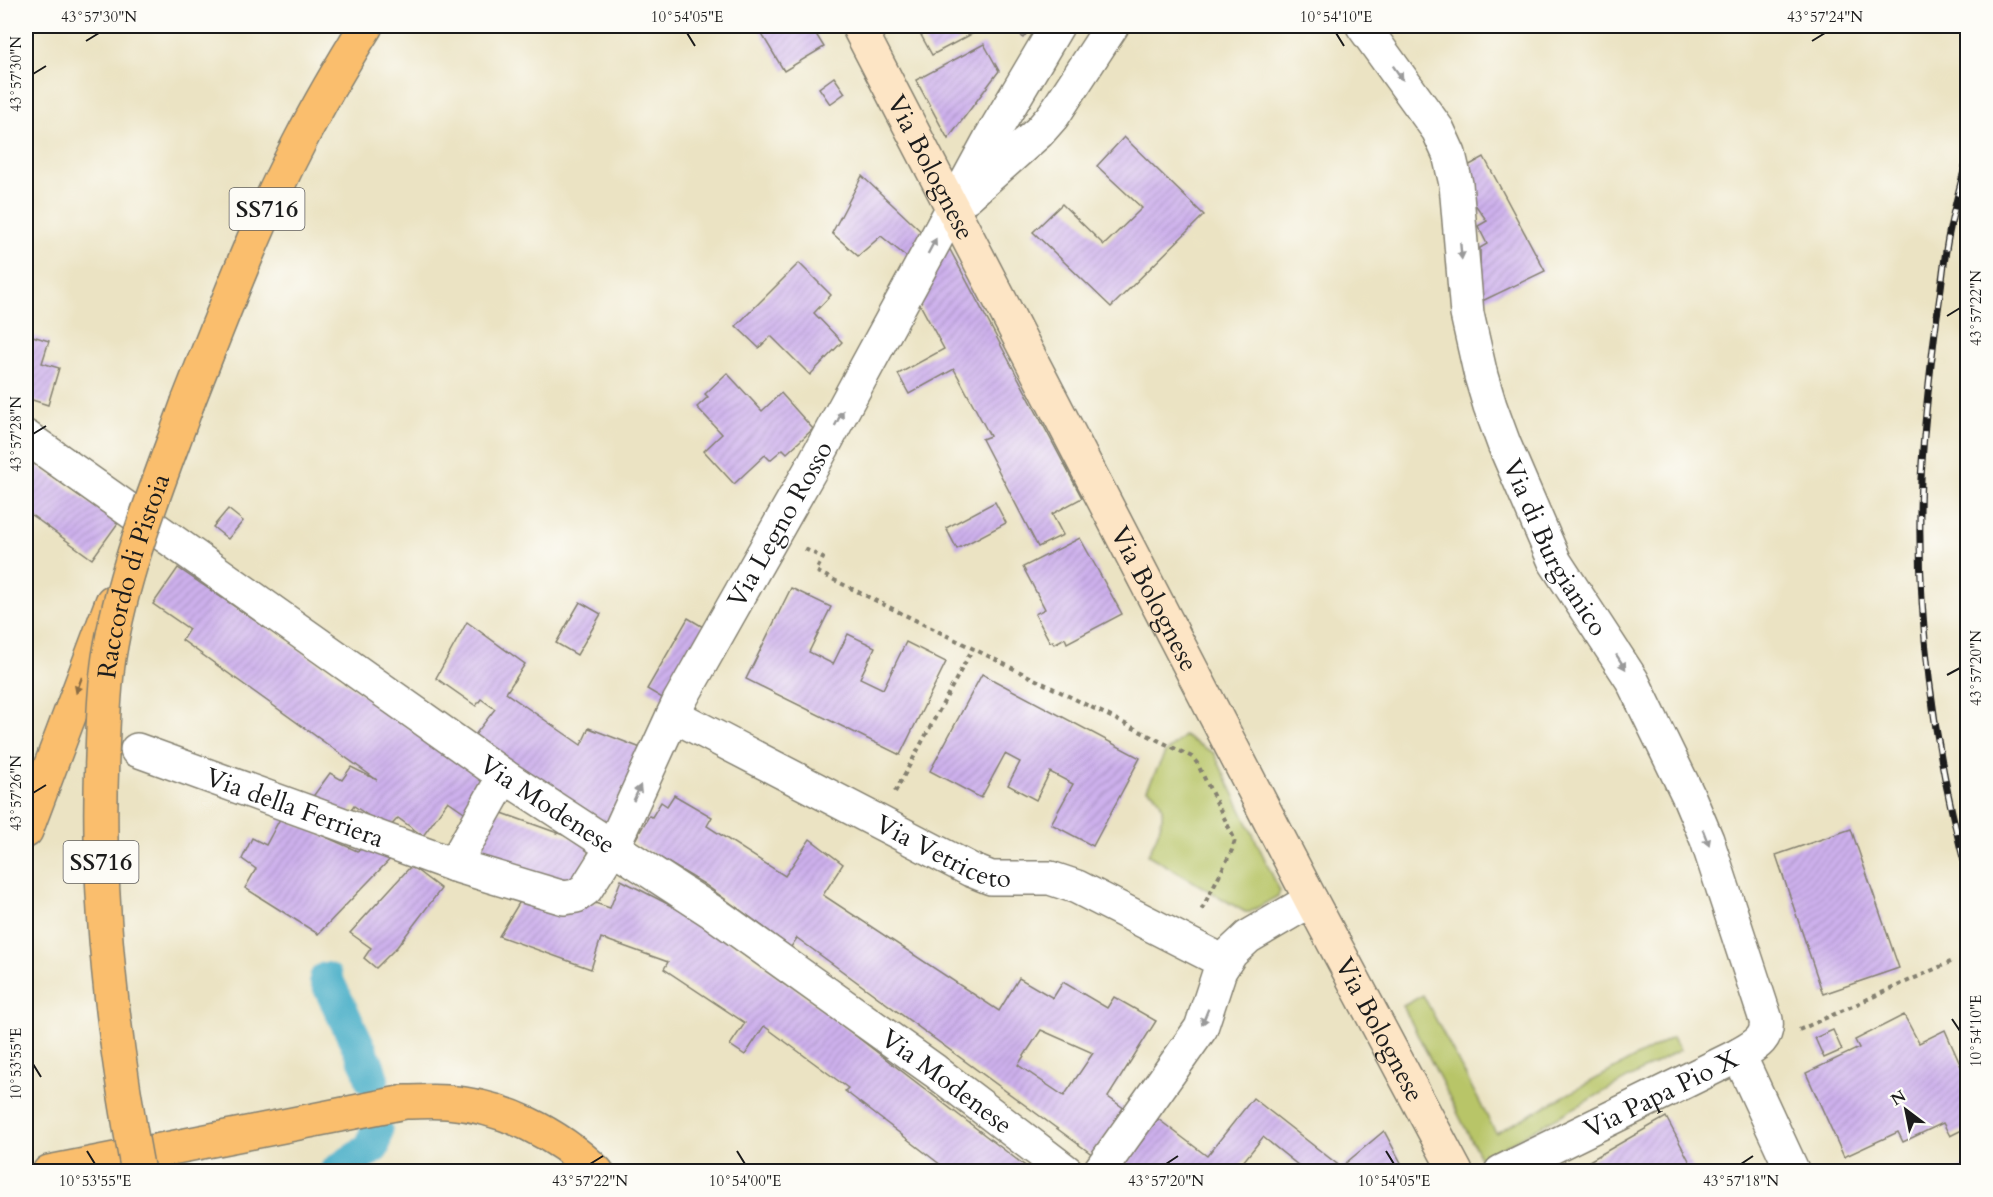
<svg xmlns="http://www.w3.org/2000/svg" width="1993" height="1197" font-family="Cardo,serif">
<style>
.grass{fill:#b8c567;stroke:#6a7042;stroke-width:1.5}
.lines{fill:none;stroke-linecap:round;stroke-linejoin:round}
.canal{stroke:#49afc8;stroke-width:34}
.building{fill:url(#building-hatch);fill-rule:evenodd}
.minor-casing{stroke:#848070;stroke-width:36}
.tertiary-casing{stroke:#848070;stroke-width:36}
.secondary-casing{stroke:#848070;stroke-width:36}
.primary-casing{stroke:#848070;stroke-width:36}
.path{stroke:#848070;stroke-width:4;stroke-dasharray:4.5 4.5;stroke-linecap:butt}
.minor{stroke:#fff;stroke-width:33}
.tertiary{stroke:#fff;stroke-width:33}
.secondary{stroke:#fde5c5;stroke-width:33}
.primary{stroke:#fabe6d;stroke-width:33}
.rail-casing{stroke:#1c1c1c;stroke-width:7}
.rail{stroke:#fdfcf7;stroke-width:4.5;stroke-dasharray:14;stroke-linecap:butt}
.primary-bridge-casing{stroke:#848070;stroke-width:36;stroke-linecap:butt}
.primary-bridge{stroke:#fabe6d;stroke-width:33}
.oneway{fill:#999}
.oneway2{fill:#8b6d44}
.ticks{fill:none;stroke:#1c1c1c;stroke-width:2}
.labels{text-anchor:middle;stroke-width:6;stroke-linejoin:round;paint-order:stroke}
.shield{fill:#fdfcf7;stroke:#605f5e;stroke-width:1.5}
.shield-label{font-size:24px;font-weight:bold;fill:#1c1c1c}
.street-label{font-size:26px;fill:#1c1c1c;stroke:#fdfcf7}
.neatline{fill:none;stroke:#1c1c1c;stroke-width:2}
.ticks-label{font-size:15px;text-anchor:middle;fill:#1c1c1c}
</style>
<defs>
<pattern id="building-hatch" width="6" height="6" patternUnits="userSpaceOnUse" patternTransform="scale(1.5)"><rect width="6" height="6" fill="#cdb0ec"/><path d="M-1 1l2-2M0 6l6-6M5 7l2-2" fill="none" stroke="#af97ca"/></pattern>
</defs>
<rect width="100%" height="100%" fill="#fdfcf7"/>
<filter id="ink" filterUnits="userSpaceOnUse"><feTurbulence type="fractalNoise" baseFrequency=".0167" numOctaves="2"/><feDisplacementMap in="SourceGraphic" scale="12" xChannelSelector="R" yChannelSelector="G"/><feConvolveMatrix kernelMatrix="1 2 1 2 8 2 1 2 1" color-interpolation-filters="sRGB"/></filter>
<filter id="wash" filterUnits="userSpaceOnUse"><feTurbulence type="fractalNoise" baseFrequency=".008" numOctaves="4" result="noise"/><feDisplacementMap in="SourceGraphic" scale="24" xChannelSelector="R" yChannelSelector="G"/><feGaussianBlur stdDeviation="1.35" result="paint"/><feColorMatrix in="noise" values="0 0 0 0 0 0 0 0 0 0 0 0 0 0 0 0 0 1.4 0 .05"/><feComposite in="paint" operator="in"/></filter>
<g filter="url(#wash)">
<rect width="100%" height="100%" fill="#ebe3c3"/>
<g class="grass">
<path d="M1184,736L1214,753L1280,891L1278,896L1250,912H1245L1148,855C1158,834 1175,803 1147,789L1165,753Z"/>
<path d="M1423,995L1496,1133L1673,1037L1680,1050L1481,1159L1403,1006Z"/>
</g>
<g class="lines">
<g class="canal">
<path d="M326,979L368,1066L372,1080"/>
<path d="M336,1172L373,1147L376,1132"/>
</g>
</g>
<g id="blocks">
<g class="building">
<path d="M757,26H811L824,47L784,71Z"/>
<path d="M916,26H981L983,28L932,55Z"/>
<path d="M1015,26H1033L1023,38Z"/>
<path d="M984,44L999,71L948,139L916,80Z"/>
<path d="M834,77L845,93L830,104L819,88Z"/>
<path d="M1124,137L1204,215L1111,307L1033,232L1062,204L1104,245L1142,208L1097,166Z"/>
<path d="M1484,157L1545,271L1480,302V248L1487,244L1478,226L1487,221L1474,203L1466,167Z"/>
<path d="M862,176L927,237L908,258L881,236L858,256L832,233Z"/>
<path d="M947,244L1082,498L1052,514L1063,535L1038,547L982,439L990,436L954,369L909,394L898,374L944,349L916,297Z"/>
<path d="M799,263L831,295L814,313L842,342L810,375L771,336L759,348L736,326Z"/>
<path d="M26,334L49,341L42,363L59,368L48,405L26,398Z"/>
<path d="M727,373L762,411L781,393L813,429L787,453L783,449L770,460L765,455L734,484L704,451L722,434L697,407L708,397L705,394Z"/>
<path d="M26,458L118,523L92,559L26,511Z"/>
<path d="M995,502L1006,523L957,549L946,528Z"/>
<path d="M228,509L243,521L228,539L213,527Z"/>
<path d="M1080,538L1122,614L1067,643L1065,638L1054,644L1053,641L1050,642L1035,614L1045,609L1023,567Z"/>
<path d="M178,568L306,655L492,786L470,816L448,801L423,836L398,818L388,829L354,806L347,816L309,802L330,773L342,780L351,767L377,780L182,640L189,629L153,604Z"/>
<path d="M791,588L831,607L809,652L833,664L848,634L875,647L860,678L883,689L906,642L946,662L900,755L746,679Z"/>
<path d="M580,602L601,614L577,655L556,643Z"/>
<path d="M688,618L710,631L669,702L647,689Z"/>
<path d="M467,622L525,664L506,693L581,745L589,728L646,750L615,829L471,740L495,709L481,699L476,706L436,678Z"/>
<path d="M982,674L1140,758L1093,846L1051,824L1073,784L1050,772L1036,800L1008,785L1020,762L1005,754L981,798L930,771Z"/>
<path d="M674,795L712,817L707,826L785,876L810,839L843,864L823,895L999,1011L1019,978L1053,998L1063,982L1107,1008L1114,997L1156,1021L1108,1097L1125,1109L1093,1155L797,938L791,947L704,884L634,842L649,816L652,817L661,802L667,806ZM1041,1030L1093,1053L1064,1096L1018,1065Z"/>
<path d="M491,809L591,845L575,889L475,854Z"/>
<path d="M281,817L357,851L370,846L394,855L318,934L245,888L256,869L242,859L252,838L266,845Z"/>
<path d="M1851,829L1899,968L1823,994L1776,855Z"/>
<path d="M411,866L441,889L397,947L376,968L364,958L371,948L350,933Z"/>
<path d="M621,880L689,915L791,986L1033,1172H950L845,1091L848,1088L764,1026L745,1055L730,1045L745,1023L664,969L668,962L601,938L591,969L499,936L525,893L580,898L610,908Z"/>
<path d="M1904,1015L1919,1043L1945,1030L1967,1080L1968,1127L1950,1136L1943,1123L1903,1142L1898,1132L1844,1157L1806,1073L1859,1048L1855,1040Z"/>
<path d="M1833,1030L1842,1050L1824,1058L1815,1038Z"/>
<path d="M1253,1098L1341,1167L1384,1131L1406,1172H1303L1304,1170L1263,1137L1235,1172H1119L1158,1119L1207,1156Z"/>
<path d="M1666,1117L1694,1170L1570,1172Z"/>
<path d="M1968,1164V1172H1952Z"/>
</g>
</g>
</g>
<g filter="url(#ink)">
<use href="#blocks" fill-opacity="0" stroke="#848070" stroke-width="1.5"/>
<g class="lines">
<defs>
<g id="minor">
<path id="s1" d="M1363,26L1438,130L1449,154L1456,184L1467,314L1481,376L1490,406L1504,444L1555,562L1632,680L1689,797L1707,840L1766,1020C1769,1039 1754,1046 1739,1055"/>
<path d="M967,196L1039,132L1053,116L1112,26"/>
<path id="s2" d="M673,715L971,870L991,878H1050L1077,887L1224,962"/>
<path id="s3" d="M137,750L454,865L564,898L576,896L586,889L613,846L679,702L812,467L990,139L1057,26"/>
<path d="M454,865L504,776"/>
<path d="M1099,1172L1201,1028L1220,970L1231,953L1248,937L1311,900"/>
<path id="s4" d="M1501,1172L1739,1055L1793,1172"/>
</g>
<g id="tertiary">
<path id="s5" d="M26,437L504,776L714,913L935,1071L1067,1172"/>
</g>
<g id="secondary">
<path id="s6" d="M858,26L1311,900L1456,1172"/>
</g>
<g id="primary">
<path d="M188,402C223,314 256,225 300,141C320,102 343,63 366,26"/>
<path d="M26,831L112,602"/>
<path d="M49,1172L405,1102C419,1102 433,1101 447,1102C503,1106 557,1133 597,1172"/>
</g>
</defs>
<use href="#minor" class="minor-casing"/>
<use href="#tertiary" class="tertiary-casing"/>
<use href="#secondary" class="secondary-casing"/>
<use href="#primary" class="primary-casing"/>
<g class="path">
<path d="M805,549L823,558L816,571L1192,757L1197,763L1235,840L1232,850L1200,913"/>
<path d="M895,792L973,648"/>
<path d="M1799,1030L1955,960"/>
</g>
<use href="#minor" class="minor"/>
<use href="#tertiary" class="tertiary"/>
<use href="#secondary" class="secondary"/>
<use href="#primary" class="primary"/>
<defs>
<path id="rail" d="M1968,155C1961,184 1952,214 1947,244C1943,268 1941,292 1937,316C1930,370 1924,425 1921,479C1915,609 1933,750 1968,876"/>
</defs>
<use href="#rail" class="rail-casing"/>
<use href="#rail" class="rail"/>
<defs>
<g id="primary-bridge">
<path id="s7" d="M138,1172C112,1035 96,896 102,757C103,724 104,690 109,657C123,569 158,485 188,402"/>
</g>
</defs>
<use href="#primary-bridge" class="primary-bridge-casing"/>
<use href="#primary-bridge" class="primary-bridge"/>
</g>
<defs><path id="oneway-solid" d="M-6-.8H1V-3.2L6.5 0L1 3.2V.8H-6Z" transform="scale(1.5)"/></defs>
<g class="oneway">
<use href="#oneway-solid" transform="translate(1398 73) rotate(55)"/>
<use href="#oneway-solid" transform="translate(932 246) rotate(-62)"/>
<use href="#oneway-solid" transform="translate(1461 251) rotate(85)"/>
<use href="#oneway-solid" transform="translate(839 418) rotate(-62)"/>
<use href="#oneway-solid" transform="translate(1621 662) rotate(57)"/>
<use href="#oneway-solid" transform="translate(637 793) rotate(-66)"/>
<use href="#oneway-solid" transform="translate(1706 838) rotate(69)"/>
<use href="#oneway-solid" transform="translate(1205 1017) rotate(112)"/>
</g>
<use class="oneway2" href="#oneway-solid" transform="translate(79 685) rotate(110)"/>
</g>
<path class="ticks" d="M687,33L695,46M1336,33L1344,46M86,41L99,33M1812,41L1825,33M33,74L46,66M1947,316L1960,308M33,434L46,426M1947,675L1960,668M33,793L46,785M1952,1019L1960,1031M33,1064L41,1077M87,1151L95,1164M737,1151L745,1164M1386,1151L1394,1164M590,1164L603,1156M1166,1164L1178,1156M1741,1164L1753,1156"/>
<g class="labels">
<g class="shield">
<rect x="229.5" y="188" width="75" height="42" rx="4.5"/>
<rect x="63.5" y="841" width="75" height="42" rx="4.5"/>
</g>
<g class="shield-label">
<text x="267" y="217">SS716</text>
<text x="101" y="870">SS716</text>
</g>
<g class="street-label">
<text dy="9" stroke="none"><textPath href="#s6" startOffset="159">Via Bolognese</textPath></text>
<text dy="9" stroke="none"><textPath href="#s3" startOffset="890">Via Legno Rosso</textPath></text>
<text dy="9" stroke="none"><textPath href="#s1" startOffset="567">Via di Burgianico</textPath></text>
<text dy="9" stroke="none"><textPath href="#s7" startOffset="602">Raccordo di Pistoia</textPath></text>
<text dy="9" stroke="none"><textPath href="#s6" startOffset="645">Via Bolognese</textPath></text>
<text dy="9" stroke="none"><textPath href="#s5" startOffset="638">Via Modenese</textPath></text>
<text dy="9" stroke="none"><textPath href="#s3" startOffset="168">Via della Ferriera</textPath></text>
<text dy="9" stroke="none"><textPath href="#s2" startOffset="304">Via Vetriceto</textPath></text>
<text dy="9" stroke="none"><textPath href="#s6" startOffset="1131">Via Bolognese</textPath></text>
<text dy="9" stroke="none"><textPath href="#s5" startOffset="1124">Via Modenese</textPath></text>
<text dy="9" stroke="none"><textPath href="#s4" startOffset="178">Via Papa Pio X</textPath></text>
</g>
</g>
<rect width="1993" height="1197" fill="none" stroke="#fdfcf7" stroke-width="66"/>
<g transform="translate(1906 1110) rotate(328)" stroke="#fdfcf7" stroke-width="4.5" paint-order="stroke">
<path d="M0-4.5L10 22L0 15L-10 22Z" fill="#1c1c1c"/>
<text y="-9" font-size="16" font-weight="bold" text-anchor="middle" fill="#1c1c1c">N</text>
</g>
<rect x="33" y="33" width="1927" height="1131" class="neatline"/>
<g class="ticks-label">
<text x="99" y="22">43°57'30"N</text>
<text x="687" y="22">10°54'05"E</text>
<text x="1336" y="22">10°54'10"E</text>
<text x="1825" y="22">43°57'24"N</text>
<text transform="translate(16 74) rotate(-90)" y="5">43°57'30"N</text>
<text transform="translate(1976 308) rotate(-90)" y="5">43°57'22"N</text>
<text transform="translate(16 434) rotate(-90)" y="5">43°57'28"N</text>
<text transform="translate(1976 668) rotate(-90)" y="5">43°57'20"N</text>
<text transform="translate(16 793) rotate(-90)" y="5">43°57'26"N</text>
<text transform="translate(1976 1031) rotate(-90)" y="5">10°54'10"E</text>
<text transform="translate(16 1064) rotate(-90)" y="5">10°53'55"E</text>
<text x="95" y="1186">10°53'55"E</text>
<text x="590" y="1186">43°57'22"N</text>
<text x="745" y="1186">10°54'00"E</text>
<text x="1166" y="1186">43°57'20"N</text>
<text x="1394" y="1186">10°54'05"E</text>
<text x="1741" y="1186">43°57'18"N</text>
</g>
</svg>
